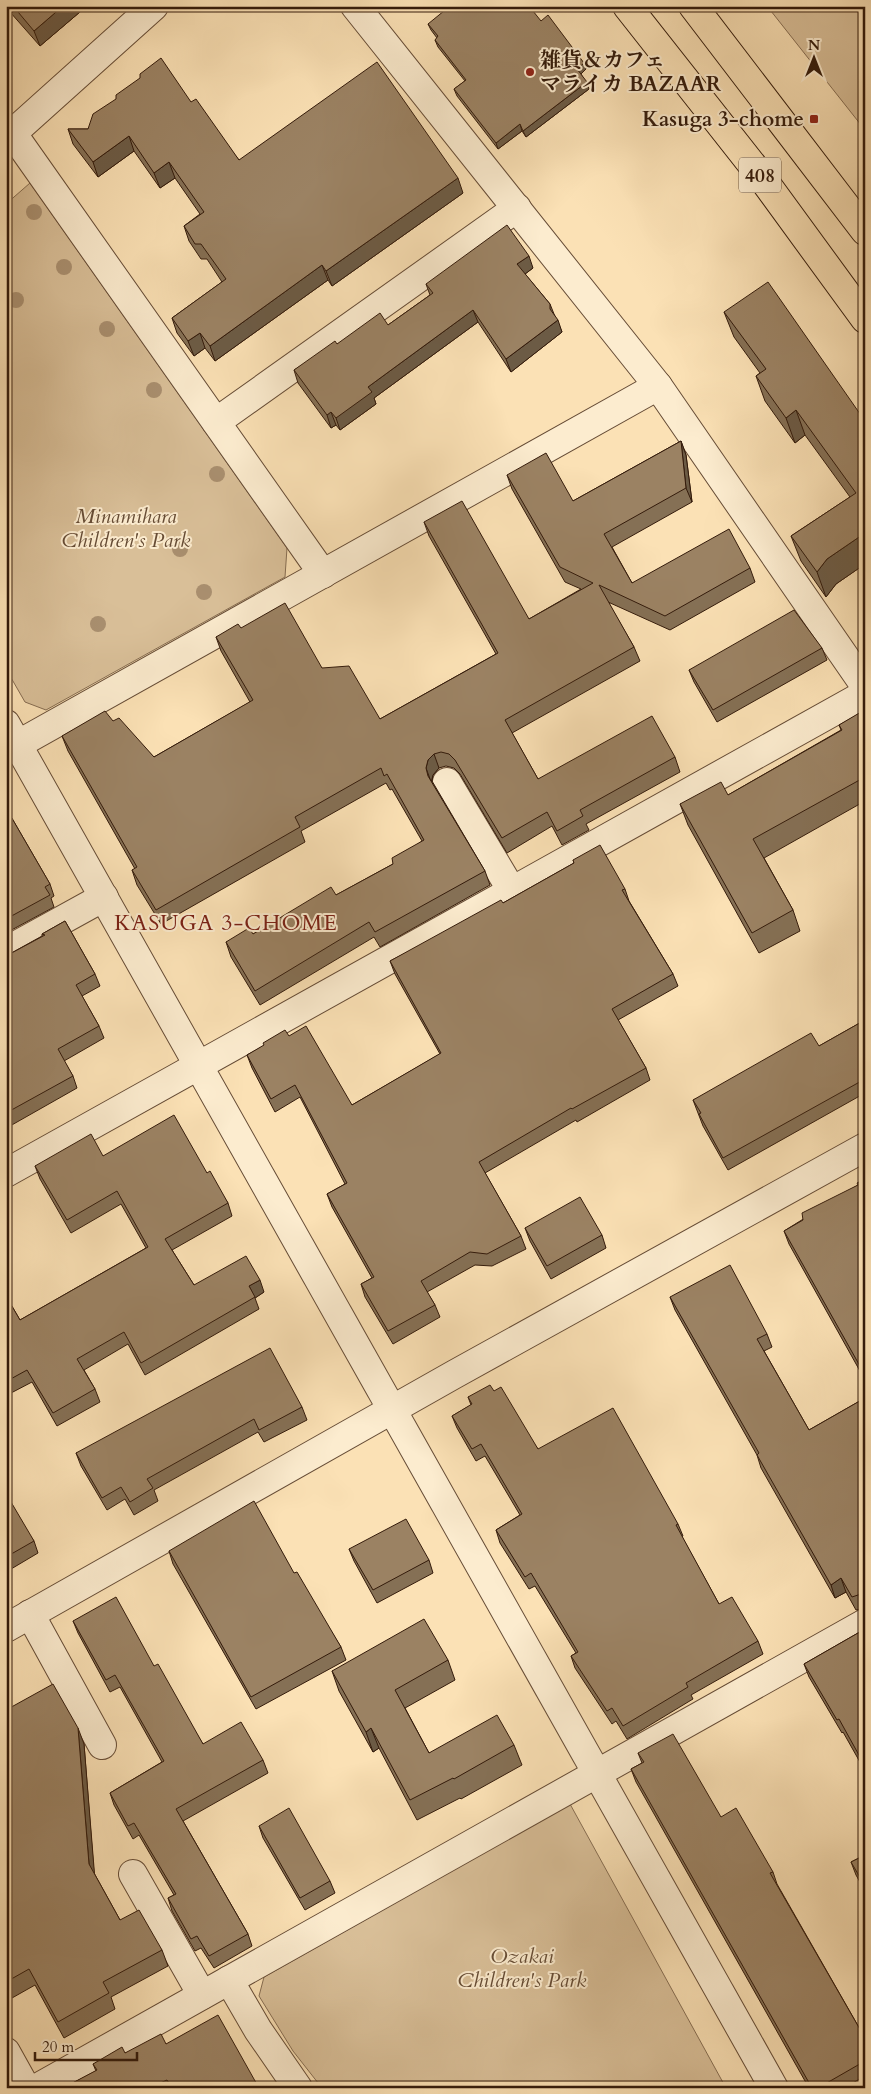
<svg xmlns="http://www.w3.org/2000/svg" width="871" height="2094" font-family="Cardo,'Noto Serif JP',serif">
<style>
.green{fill:#d9bf98;stroke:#866d52}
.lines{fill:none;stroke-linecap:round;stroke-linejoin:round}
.minor-casing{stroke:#664c36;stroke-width:30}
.highway-casing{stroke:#341b0b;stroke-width:30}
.minor{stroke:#fceccf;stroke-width:28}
.highway{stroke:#fbe1b5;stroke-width:28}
.tree{fill:#a98f6f}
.wall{fill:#857055;stroke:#341b0b}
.shaded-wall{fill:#6c5b45;stroke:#341b0b}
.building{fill:#9b8263;stroke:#341b0b}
.poi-dot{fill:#8f2418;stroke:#fceccf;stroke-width:2}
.labels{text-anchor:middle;stroke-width:4;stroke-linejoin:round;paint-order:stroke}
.shield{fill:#fceccf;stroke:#705a46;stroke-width:1}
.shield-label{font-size:20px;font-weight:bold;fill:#341b0b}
.poi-label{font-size:21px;font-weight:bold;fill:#341b0b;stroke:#fceccf;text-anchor:start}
.park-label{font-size:21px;font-style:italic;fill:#664c35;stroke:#fceccf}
.neighbourhood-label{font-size:22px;letter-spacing:1px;fill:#7a1f14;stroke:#fceccf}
</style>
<rect width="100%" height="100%" fill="#fbe1b5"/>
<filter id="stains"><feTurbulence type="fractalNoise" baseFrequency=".004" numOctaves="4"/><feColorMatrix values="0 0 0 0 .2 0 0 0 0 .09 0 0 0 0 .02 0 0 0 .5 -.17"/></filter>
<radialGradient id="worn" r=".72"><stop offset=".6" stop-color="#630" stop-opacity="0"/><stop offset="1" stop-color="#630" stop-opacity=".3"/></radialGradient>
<g class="green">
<path d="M767,6H865V130Z"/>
<path d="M30,183L287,548L285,577L46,710L25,702L6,669V204Z"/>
<path d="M570,1804L726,2088H322L293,2051L259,1996L264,1977Z"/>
</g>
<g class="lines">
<defs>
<g id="minor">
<path d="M355,6L658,386L865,686"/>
<path d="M13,134L323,574"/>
<path d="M6,139L154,6"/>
<path d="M216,422L517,208"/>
<path d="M6,724L774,2088"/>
<path d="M6,751L658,386"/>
<path d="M447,782L512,891"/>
<path d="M6,951L104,897"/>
<path d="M6,1173L865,694"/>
<path d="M30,1614L102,1745"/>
<path d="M6,1628L455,1374L865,1147"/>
<path d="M133,1874L202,1995"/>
<path d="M229,1980L258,2030L298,2088"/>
<path d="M6,2052L26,2088"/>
<path d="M37,2088L865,1623"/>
</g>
<g id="highway">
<path d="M627,6L757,171L865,319"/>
<path d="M693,6L865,231"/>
</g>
</defs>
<use href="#minor" class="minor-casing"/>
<use href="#highway" class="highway-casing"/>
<use href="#minor" class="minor"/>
<use href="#highway" class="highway"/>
</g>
<g class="tree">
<circle cx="34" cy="212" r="8"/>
<circle cx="64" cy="267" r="8"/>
<circle cx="16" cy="300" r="8"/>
<circle cx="107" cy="329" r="8"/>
<circle cx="154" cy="390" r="8"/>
<circle cx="217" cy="474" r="8"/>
<circle cx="180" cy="549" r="8"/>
<circle cx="204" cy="592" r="8"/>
<circle cx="98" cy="624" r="8"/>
</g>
<g class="wall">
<path d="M8,6H87L40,46L10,12Z"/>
<path d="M541,21L584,63L586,69L581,74L589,89L526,137L522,131L498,149L457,96L454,89L465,81L438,47L435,40L437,38L431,30L428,24Z"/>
<path d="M191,102L239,160L463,193L332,286L328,280L215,361L205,348L194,356L177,333L172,318L222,282L207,259H201L189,241L184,226L200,214L175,178L160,188L134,151L98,177L73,144L68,129H88Z"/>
<path d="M533,268L525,274L550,304L554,314L562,332L511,372L478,322L374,398L376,404L340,430L336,425L331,428L298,383L294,370L337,344L388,325L430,295L426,284Z"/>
<path d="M724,312L865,421V564L836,584L826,597L801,561L791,536L850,497L805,435L795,443L765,401L756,376L760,373L734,337Z"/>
<path d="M681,441L686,455L692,502L612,547L632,583L750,568L755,582L670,630L608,602L634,647L640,661L512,733L538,779L675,757L680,772L586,824L589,830L562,845L552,826L507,853L460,774L454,768L446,766L439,768L433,775L432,781L485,871L490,885L380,947L374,937L260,1005L231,957L226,942L253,934L336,895L393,864L422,841L392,789L390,790L386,783L301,831L305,842L161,924L137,885L132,870L135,869L68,751L62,736L113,721L154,757L250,702L221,651L216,637L241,628L322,668L380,719L496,654L429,536L424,522L529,619L581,589L565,582L512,489L507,475L573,501Z"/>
<path d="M822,648L827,660L717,722L694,682L689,670Z"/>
<path d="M865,718V801L764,858L793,910L800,931L759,953L688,825L680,804L728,795L841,730L839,725Z"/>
<path d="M6,808L50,884L54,896L51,898L54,907L6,933Z"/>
<path d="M573,860L625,889L629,901L673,974L678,986L618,1020L646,1068L650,1080L577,1122L576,1120L485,1173L521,1236L526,1249L492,1266L475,1265L427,1292L435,1305L440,1317L393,1344L365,1297L361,1284L372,1278L332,1207L327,1194L345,1184L300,1097L275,1112L252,1068L247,1055L289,1036L352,1105L440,1054L395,974L390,961L503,903L574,863Z"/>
<path d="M65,921L95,974L100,986L82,996L99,1026L104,1038L64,1061L73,1076L77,1088L10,1126L8,1150L6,1151V956L42,936V934Z"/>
<path d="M865,1020V1093L728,1170L703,1126L693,1100L819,1046Z"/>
<path d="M103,1156L207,1173L228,1203L232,1216L172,1250L194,1285L264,1292L255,1298L259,1309L145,1375L128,1344L84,1370L95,1389L100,1402L57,1426L32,1382L11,1393L6,1384V1296L20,1320L146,1248L121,1204L71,1233L40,1179L35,1166Z"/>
<path d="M865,1179V1380L789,1244L784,1231L858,1185Z"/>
<path d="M525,1228L602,1235L606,1248L551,1279L530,1241Z"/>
<path d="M670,1297L767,1334L772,1347L764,1351L809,1430L865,1398V1608L856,1610L846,1592L835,1598L761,1468L757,1455L675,1310Z"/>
<path d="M494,1391L538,1449L678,1524L683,1536L682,1537L719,1604L758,1641L763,1654L691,1695L693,1699L627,1739L616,1721L612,1724L575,1668L571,1656L576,1653L535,1586L529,1589L500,1543L496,1530L520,1515L485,1456L476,1461L457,1428L452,1416L471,1405L468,1397Z"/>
<path d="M302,1407L307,1420L264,1442L258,1432L154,1490L158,1501L134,1515L125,1499L107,1510L81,1466L76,1453Z"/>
<path d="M6,1505L34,1541L38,1553L6,1572Z"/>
<path d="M349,1549L429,1560L433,1573L377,1603L354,1561Z"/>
<path d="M169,1551L294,1573L341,1647L346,1660L256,1709L173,1564Z"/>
<path d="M73,1621L154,1666L203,1744L263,1760L268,1773L183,1821L248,1934L252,1946L214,1968L201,1948L195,1951L172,1911L168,1898L174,1895L139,1835L133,1839L114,1805L110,1793L162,1762L120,1687L110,1692L78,1633Z"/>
<path d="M865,1629V1771L843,1732L842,1733L809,1677L804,1664Z"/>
<path d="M448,1660L455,1680L405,1708L429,1753L514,1745L522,1765L461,1799L460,1798L417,1820L379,1748L373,1752L339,1691L332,1671Z"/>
<path d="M6,1710L84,1744L94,1873L120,1920L162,1950L168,1966L111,1997L115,2009L64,2038L35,1985L12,1998L6,1988Z"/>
<path d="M638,1753L721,1817L773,1872L777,1884L865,2038V2076L844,2088H809L636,1782L631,1769L642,1763Z"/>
<path d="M259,1826L330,1881L335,1893L305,1910L263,1838Z"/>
<path d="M865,1855V1891L856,1875L851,1862Z"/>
<path d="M166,2044L259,2088H63L96,2071L93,2064L125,2053Z"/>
</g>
<g class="shaded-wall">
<path d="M63,6H87L40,46L34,31Z"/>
<path d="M584,63L586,69L579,76L577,69Z"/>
<path d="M587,82L589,89L526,137L523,131Z"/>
<path d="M520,124L522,131L498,149L496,143Z"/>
<path d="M129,136L134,151L98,177L93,162Z"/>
<path d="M169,162L175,178L160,188L154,173Z"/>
<path d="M458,178L463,193L332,286L326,271Z"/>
<path d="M529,256L533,268L521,277L517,264Z"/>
<path d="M322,265L328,280L215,361L210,346Z"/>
<path d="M473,310L478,322L374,398L376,404L340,430L336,418L368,387Z"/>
<path d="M558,320L562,332L511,372L506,359Z"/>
<path d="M200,333L205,348L194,356L188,341Z"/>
<path d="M796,410L805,435L795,443L786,418Z"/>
<path d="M331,412L336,425L331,428L327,415Z"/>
<path d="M681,441L686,455L692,502L686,488Z"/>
<path d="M865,533V564L836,584L826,597L817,572L827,559Z"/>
<path d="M434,754L439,768L433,775L431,783L434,790L426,768L428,760Z"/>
<path d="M6,1116L10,1126L8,1150L6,1144Z"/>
<path d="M260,1280L264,1292L255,1298L249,1286Z"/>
<path d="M841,1578L846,1592L835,1598L831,1585Z"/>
<path d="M78,1728L84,1744L95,1880L89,1864Z"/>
<path d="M371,1728L379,1748L373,1752L366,1732Z"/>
</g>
<g class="building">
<path d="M13,6H63L34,31Z"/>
<path d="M450,6H529L541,21L548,15L584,63L577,69L587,82L523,131L520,124L496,143L454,89L466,80L435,40L438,36L428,24Z"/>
<path d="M161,58L191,102L196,99L239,160L377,62L458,178L326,271L322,265L210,346L200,333L188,341L172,318L226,279L201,244H195L184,226L204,212L169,162L154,173L129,136L93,162L68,129H88L93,114L116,99V95L140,78V74Z"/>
<path d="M507,225L529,256L517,264L550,304V309L558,320L506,359L473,310L368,387L372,392L336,418L331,412L327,415L294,370L335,341L337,344L380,313L388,325L433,293L426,284Z"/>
<path d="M768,282L865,421V533L827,559L817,572L791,536L856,493L796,410L786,418L756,376L766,369L724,312Z"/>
<path d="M681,441L686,488L604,534L632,583L729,529L750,568L665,616L599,585L634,647L505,720L538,779L652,716L675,757L580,810L583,816L557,831L547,812L502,838L455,760L449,754L441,752L434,754L428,760L426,768L428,776L485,871L375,932L369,922L255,991L226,942L249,928L253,934L331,887L336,895L393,864L392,858L424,840L387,774L384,776L381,768L295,817L300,827L156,910L132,870L137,867L62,736L105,711L113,721L119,718L154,757L253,700L216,637L238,624L241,628L285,603L322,668L349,666L380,719L498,653L424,522L462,501L529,619L593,583L560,567L507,475L546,453L573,501Z"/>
<path d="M794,610L822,648L713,710L689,670Z"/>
<path d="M861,712L865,718V777L753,839L793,910L752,933L680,804L721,782L728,795L842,730L839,725Z"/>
<path d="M6,808L50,884L45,887L50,895L6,919Z"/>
<path d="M600,845L625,889L622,890L673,974L612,1009L646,1068L572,1109L571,1108L479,1162L521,1236L487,1254L470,1252L421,1281L435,1305L388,1331L361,1284L374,1277L327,1194L347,1183L295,1085L271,1099L247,1055L264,1045L263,1043L285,1030L289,1036L306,1026L352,1105L441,1053L390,961L501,900L503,903L574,863L573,860Z"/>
<path d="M65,921L95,974L76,985L99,1026L58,1049L73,1076L6,1113V956L45,935L42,934Z"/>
<path d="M865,1020V1079L723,1158L699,1114L701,1113L693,1100L811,1033L819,1046Z"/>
<path d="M174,1115L207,1173L210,1171L228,1203L165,1239L194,1285L246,1256L260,1280L249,1286L255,1297L141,1363L124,1332L77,1359L95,1389L53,1413L27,1370L7,1381L6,1380V1296L20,1320L148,1247L117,1191L67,1220L35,1166L91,1134L103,1156Z"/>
<path d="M865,1179V1375L784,1231L803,1220L802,1213L858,1185L857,1183Z"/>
<path d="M580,1197L602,1235L547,1266L525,1228Z"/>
<path d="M730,1265L767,1334L757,1339L809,1430L865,1398V1547L863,1548L865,1552V1595L861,1594L852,1597L841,1578L831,1585L757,1455L759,1453L670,1297Z"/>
<path d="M270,1348L302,1407L259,1430L254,1419L147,1479L153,1488L130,1502L121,1487L102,1498L76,1453Z"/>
<path d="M490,1385L494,1391L501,1387L538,1449L613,1408L678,1524L676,1525L719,1604L732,1597L758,1641L686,1683L688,1687L623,1726L612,1708L607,1711L571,1656L578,1652L531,1573L525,1577L496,1530L522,1514L481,1444L472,1449L452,1416L472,1404L468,1397Z"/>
<path d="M254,1501L294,1573L297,1572L341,1647L251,1697L169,1551Z"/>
<path d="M11,1502L34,1541L6,1557V1505Z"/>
<path d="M406,1519L429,1560L373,1590L349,1549Z"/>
<path d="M116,1597L154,1666L158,1664L203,1744L241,1722L263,1760L176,1809L248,1934L209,1956L197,1936L191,1939L168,1898L176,1894L134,1823L128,1826L110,1793L164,1761L115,1675L106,1680L73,1621Z"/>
<path d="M424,1619L448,1660L395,1690L429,1753L497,1715L514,1745L454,1779L453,1778L410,1800L371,1728L366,1732L332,1671Z"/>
<path d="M865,1629V1766L839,1719L837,1720L804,1664Z"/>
<path d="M53,1684L78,1728L89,1864L120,1920L139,1910L162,1950L103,1982L109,1993L58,2022L29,1969L6,1982V1737L8,1736L6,1733V1710Z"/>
<path d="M673,1734L721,1817L736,1808L773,1872L770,1873L865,2038V2061L818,2088H812L631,1769L644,1762L638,1753Z"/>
<path d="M289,1808L330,1881L300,1898L259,1826Z"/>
<path d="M865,1855V1886L851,1862Z"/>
<path d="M218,2015L259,2088H172L167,2080L149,2088H63L97,2070L93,2064L122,2047L125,2053L161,2034L166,2044Z"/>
</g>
<g class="poi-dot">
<circle cx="530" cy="72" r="5"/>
<rect x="809" y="114" width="10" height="10" rx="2.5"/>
</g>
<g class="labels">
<rect class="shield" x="739" y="157.5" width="42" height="35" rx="4"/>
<g class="shield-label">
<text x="760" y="182">408</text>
</g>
<g class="poi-label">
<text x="540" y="67">雑貨＆カフェ<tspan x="540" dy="24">マライカ BAZAAR</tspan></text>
<text x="804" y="126" text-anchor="end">Kasuga 3-chome</text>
</g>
<g class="park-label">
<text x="126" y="523">Minamihara<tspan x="126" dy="24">Children's Park</tspan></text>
<text x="522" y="1963">Ozakai<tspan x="522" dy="24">Children's Park</tspan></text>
</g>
<g class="neighbourhood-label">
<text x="226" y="930">KASUGA 3-CHOME</text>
</g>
</g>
<rect width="871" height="2094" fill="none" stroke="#fbe1b5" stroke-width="25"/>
<rect x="8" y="8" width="856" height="2079" fill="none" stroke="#341b0b" stroke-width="2.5"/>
<rect x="12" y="12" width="846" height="2069" fill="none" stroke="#341b0b"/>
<g transform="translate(814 58)" stroke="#fceccf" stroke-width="4" paint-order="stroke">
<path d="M0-4L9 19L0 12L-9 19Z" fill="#341b0b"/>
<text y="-8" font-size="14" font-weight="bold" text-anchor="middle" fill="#341b0b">N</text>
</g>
<path d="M35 2052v8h102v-8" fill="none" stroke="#341b0b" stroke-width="2.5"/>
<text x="42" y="2052" font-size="15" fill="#341b0b" stroke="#fceccf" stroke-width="4" paint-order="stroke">20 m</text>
<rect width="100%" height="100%" filter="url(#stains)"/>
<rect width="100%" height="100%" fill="url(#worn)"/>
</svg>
